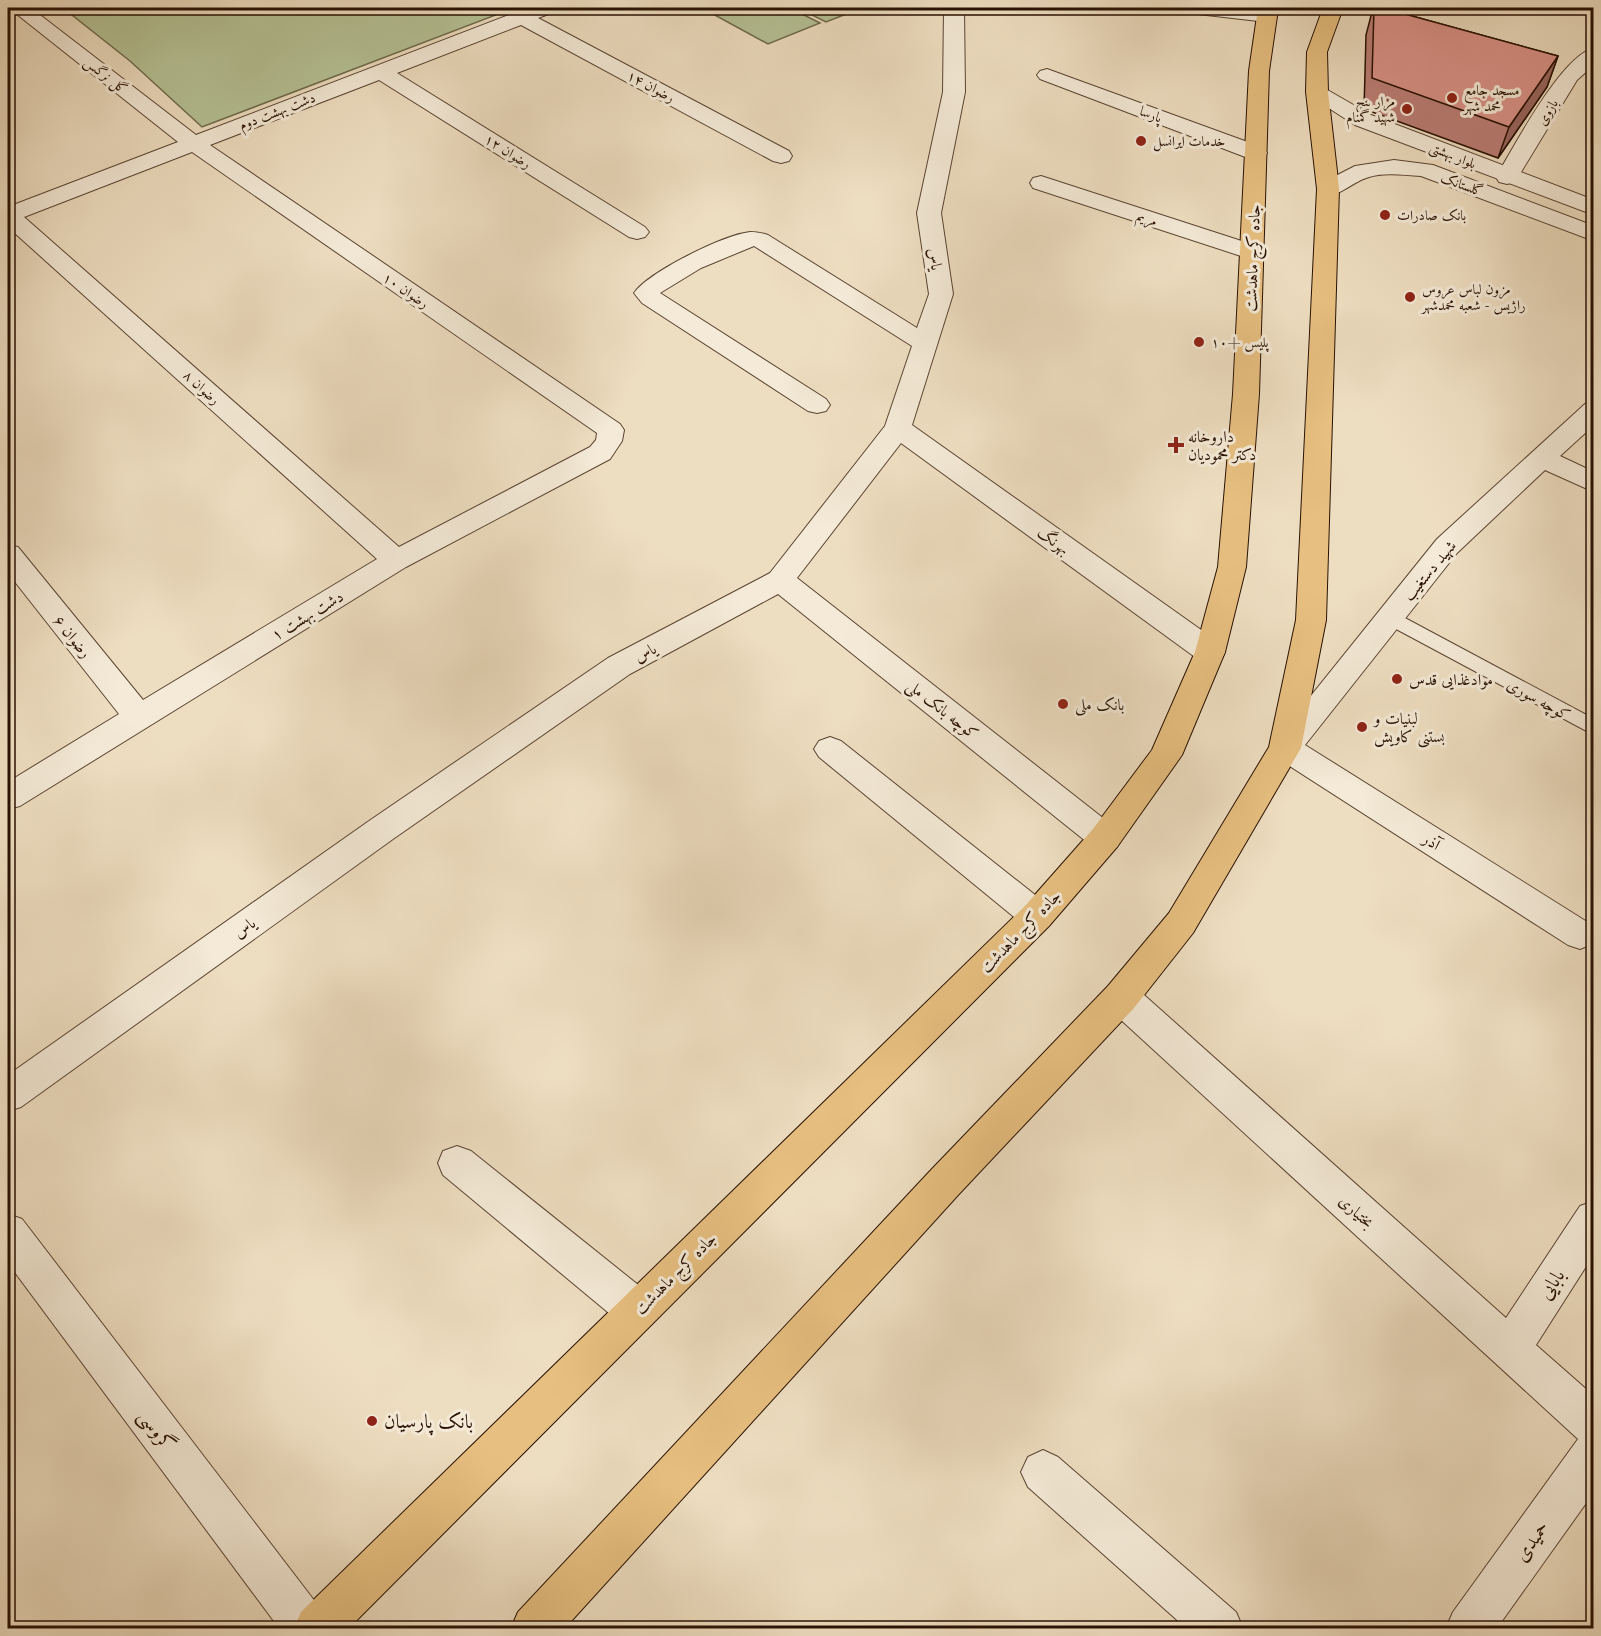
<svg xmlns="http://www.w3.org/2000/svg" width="1601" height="1636" font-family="'Old Standard TT',Amiri,serif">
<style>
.green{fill:#b5c296;stroke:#6e6a4c;stroke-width:1.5}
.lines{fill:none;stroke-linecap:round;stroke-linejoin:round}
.service-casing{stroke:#5a4432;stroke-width:2}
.minor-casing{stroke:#5a4432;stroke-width:2}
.tertiary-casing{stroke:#5a4432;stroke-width:2}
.primary-casing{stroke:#281103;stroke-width:2}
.service{fill:#f4ead7;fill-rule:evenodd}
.minor{fill:#f4ead7;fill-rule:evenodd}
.tertiary{fill:#f4ead7;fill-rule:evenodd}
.primary{fill:#e7bf80;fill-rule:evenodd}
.wall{fill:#bb7e75;stroke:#281103;stroke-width:1.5}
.shaded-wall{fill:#99665f;stroke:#281103;stroke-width:1.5}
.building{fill:#da9288;stroke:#281103;stroke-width:1.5}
.poi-dot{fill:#8f2418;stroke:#f4ead7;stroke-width:2}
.labels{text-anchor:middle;stroke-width:6;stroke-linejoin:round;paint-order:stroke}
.far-street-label{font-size:14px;fill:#281103;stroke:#f4ead7}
.far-poi-label{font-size:14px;fill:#281103;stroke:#f4ead7;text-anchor:start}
.street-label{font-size:16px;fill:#281103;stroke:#f4ead7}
.poi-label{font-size:16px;fill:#281103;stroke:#f4ead7;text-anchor:start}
.near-street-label{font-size:20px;fill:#281103;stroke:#f4ead7}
.near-poi-label{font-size:20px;fill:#281103;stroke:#f4ead7;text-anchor:start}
</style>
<rect width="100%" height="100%" fill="#eedec1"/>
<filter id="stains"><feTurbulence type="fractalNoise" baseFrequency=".00333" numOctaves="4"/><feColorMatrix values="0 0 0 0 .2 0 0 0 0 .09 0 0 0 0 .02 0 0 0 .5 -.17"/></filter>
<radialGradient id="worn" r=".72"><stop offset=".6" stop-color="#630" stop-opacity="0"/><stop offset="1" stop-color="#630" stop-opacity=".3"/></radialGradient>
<g class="green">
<path d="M63,8H62H514L202,127L130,61Z"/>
<path d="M702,8H790L820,23L768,44Z"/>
<path d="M798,8H862L826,22Z"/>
</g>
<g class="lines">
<defs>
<path id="service" d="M1390,610L1594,719V735L1383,622L1381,617L1383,612Z"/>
<g id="minor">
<path d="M9,8H31L196,135L514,13L530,8H557L554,12L538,18L789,151L792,156L789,161L781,163L773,161L521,25L397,73L645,227L649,232L645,237L637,239L629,237L379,80L210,145L620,424L624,430L622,441L610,459L406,567L20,806L8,809V782L119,714L8,573V545L18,547L143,700L377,559L8,227V207L178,142ZM192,152L597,433L596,440L590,447L399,547L24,217Z"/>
<path d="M944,8H964L965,92L941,213L953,294L912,425L1221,644L1225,652L1221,660L1210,663L1199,660L901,443L797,578L1117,829L1122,838L1117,847L1105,851L1093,847L778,594L630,674L393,839L21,1107L8,1111V1075L369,821L608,658L770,573L885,426L912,346L754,246L701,268L660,293L826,399L830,405L826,411L817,413L808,411L642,303L634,293C649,272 723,235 750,232C756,232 762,233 768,235L917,328L929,294L917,213L943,92Z"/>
<path d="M1188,8H1245L1274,12L1277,16L1274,20L1267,22L1198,14L1191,12Z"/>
<path d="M1594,48V65L1577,80L1515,182L1507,184L1499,182L1496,177C1514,147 1561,56 1594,48Z"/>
<path d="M1047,69L1264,148L1267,153L1264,158L1256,160L1248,158L1040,79L1037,75L1040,71Z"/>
<path d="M1041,176L1260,247L1264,252L1260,257L1252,259L1244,257L1033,188L1030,183L1033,178Z"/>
<path d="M1594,402V425L1560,456L1594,472V492L1545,470L1457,553L1305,745L1592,925L1594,943L1580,949L1568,945L1274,756L1269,748L1437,539L1585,404Z"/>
<path d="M830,737L841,741L1049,906L1054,916L1049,926L1037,930L1025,926L819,757L814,749L819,741Z"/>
<path d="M1121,982L1134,986L1506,1318L1580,1206L1594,1201V1254L1536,1345L1594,1396V1492L1497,1628H1446L1453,1612L1578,1439L1108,1008L1103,997L1108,986Z"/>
<path d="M457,1146L471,1151L652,1296L658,1310L652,1324L637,1330L622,1324L443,1175L438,1163L443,1151Z"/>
<path d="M8,1214L22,1219L323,1612L330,1628H279L8,1263Z"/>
<path d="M1043,1450L1058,1457L1236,1612L1243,1628H1186L1028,1487L1021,1472L1028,1457Z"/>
</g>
<g id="tertiary">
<path d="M1317,86L1324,88L1371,115L1594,200V215L1355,125L1310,96L1306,92L1310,88Z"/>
<path d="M1394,160L1433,165L1594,226V241L1421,176C1404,175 1385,172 1369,177C1351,182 1339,199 1320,194L1317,189L1320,184L1355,166Z"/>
</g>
<g id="primary">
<path d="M1261,8H1281L1277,16L1269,71L1259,394L1246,567L1225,652L1182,755L1117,847L1049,926L349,1628H294L301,1612L1025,906L1093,829L1152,750L1195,652L1218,567L1233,394L1249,71L1257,16Z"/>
<path d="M1323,8H1343L1327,52L1328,92L1339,189L1326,620L1301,748L1193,933L1134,1008L959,1194L565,1628H511L518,1612L931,1170L1108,986L1169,913L1269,747L1296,620L1317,189L1306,92L1307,52Z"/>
</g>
</defs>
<use href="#service" class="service-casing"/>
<use href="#minor" class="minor-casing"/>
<use href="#tertiary" class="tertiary-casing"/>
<use href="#primary" class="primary-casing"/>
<use href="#service" class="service"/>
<use href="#minor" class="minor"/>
<use href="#tertiary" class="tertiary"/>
<use href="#primary" class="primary"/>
</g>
<path class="wall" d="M1373,8H1383L1558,56L1547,87L1498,158L1364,109L1366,35Z"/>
<path class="shaded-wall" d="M1558,56L1547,87L1498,158L1509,127Z"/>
<path class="building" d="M1374,8H1383L1558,56L1509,127L1372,78Z"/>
<g class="poi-dot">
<circle cx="1452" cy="98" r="6"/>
<circle cx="1407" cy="109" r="6"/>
<circle cx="1141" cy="141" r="6"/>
<circle cx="1385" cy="215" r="6"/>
<circle cx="1410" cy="297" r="6"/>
<circle cx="1199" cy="342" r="6"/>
<path d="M1173 436h6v6h6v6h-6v6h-6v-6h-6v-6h6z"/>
<circle cx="1397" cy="679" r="6"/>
<circle cx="1063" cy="704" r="6"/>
<circle cx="1362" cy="727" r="6"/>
<circle cx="372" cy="1421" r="6"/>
</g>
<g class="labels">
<g class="far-street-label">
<text transform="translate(106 75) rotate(38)" y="5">گل نرگس</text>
<text transform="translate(651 86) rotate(28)" y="5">رضوان ۱۴</text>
<text transform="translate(277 111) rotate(-21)" y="5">دشت بهشت دوم</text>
<text transform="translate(1547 112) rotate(-59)" y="5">بازوی</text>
<text transform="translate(1151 114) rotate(21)" y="5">پارسا</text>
<text transform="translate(508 151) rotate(32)" y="5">رضوان ۱۲</text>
<text transform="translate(1453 155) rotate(22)" y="5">بلوار بهشتی</text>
<text transform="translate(1462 184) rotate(20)" y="5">گلستانک</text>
<text transform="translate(1147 218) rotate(18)" y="5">مریم</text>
<text transform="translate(406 290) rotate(34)" y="5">رضوان ۱۰</text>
<text transform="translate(202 387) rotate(42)" y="5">رضوان ۸</text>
</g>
<g class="far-poi-label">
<text x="1464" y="95">مسجد جامع<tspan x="1464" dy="16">محمد شهر</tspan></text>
<text x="1395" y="106" text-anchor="end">مزار پنج<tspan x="1395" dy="16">شهید گمنام</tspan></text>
<text x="1153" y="146">خدمات ایرانسل</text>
<text x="1397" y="220">بانک صادرات</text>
<text x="1422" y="294">مزون لباس عروس<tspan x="1422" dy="16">راژیس - شعبه محمدشهر</tspan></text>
<text x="1211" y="347">پلیس +۱۰</text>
</g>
<g class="street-label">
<text transform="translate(1252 258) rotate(-88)" y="6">جاده کرج ماهدشت</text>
<text transform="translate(936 259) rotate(81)" y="6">یاس</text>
<text transform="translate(1054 540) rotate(36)" y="6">بهرنگ</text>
<text transform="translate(1429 570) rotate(-50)" y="6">شهید دستغیب</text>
<text transform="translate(307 615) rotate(-31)" y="6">دشت بهشت ۱</text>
<text transform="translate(73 636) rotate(51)" y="6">رضوان ۶</text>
<text transform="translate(645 652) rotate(-28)" y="6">یاس</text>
<text transform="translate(1539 699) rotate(29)" y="6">کوچه سوری</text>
<text transform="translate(943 709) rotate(38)" y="6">کوچه بانک ملی</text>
<text transform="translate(1432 841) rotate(32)" y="6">آذر</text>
<text transform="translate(244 927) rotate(-35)" y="6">یاس</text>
<text transform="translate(1020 931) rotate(-46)" y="6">جاده کرج ماهدشت</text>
<text transform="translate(1357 1211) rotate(42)" y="6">بختیاری</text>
<text transform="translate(675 1273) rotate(-45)" y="6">جاده کرج ماهدشت</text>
</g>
<g class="poi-label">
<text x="1188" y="442">داروخانه<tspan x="1188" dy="18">دکتر محمودیان</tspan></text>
<text x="1409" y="685">موادغذایی قدس</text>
<text x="1075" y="710">بانک ملی</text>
<text x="1374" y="724">لبنیات و<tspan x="1374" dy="18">بستنی کاویش</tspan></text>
</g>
<g class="near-street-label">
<text transform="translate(1551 1284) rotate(-57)" y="7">بابایی</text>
<text transform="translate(157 1430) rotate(53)" y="7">گروسی</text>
<text transform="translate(1531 1541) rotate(-55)" y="7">حمیدی</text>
</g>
<g class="near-poi-label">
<text x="384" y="1428">بانک پارسیان</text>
</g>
</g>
<rect width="1601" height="1636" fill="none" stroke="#eedec1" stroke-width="30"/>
<rect x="9" y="9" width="1583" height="1618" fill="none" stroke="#281103" stroke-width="3"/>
<rect x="15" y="15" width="1571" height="1606" fill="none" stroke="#281103" stroke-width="1.5"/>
<rect width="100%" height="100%" filter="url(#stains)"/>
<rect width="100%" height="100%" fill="url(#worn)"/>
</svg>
